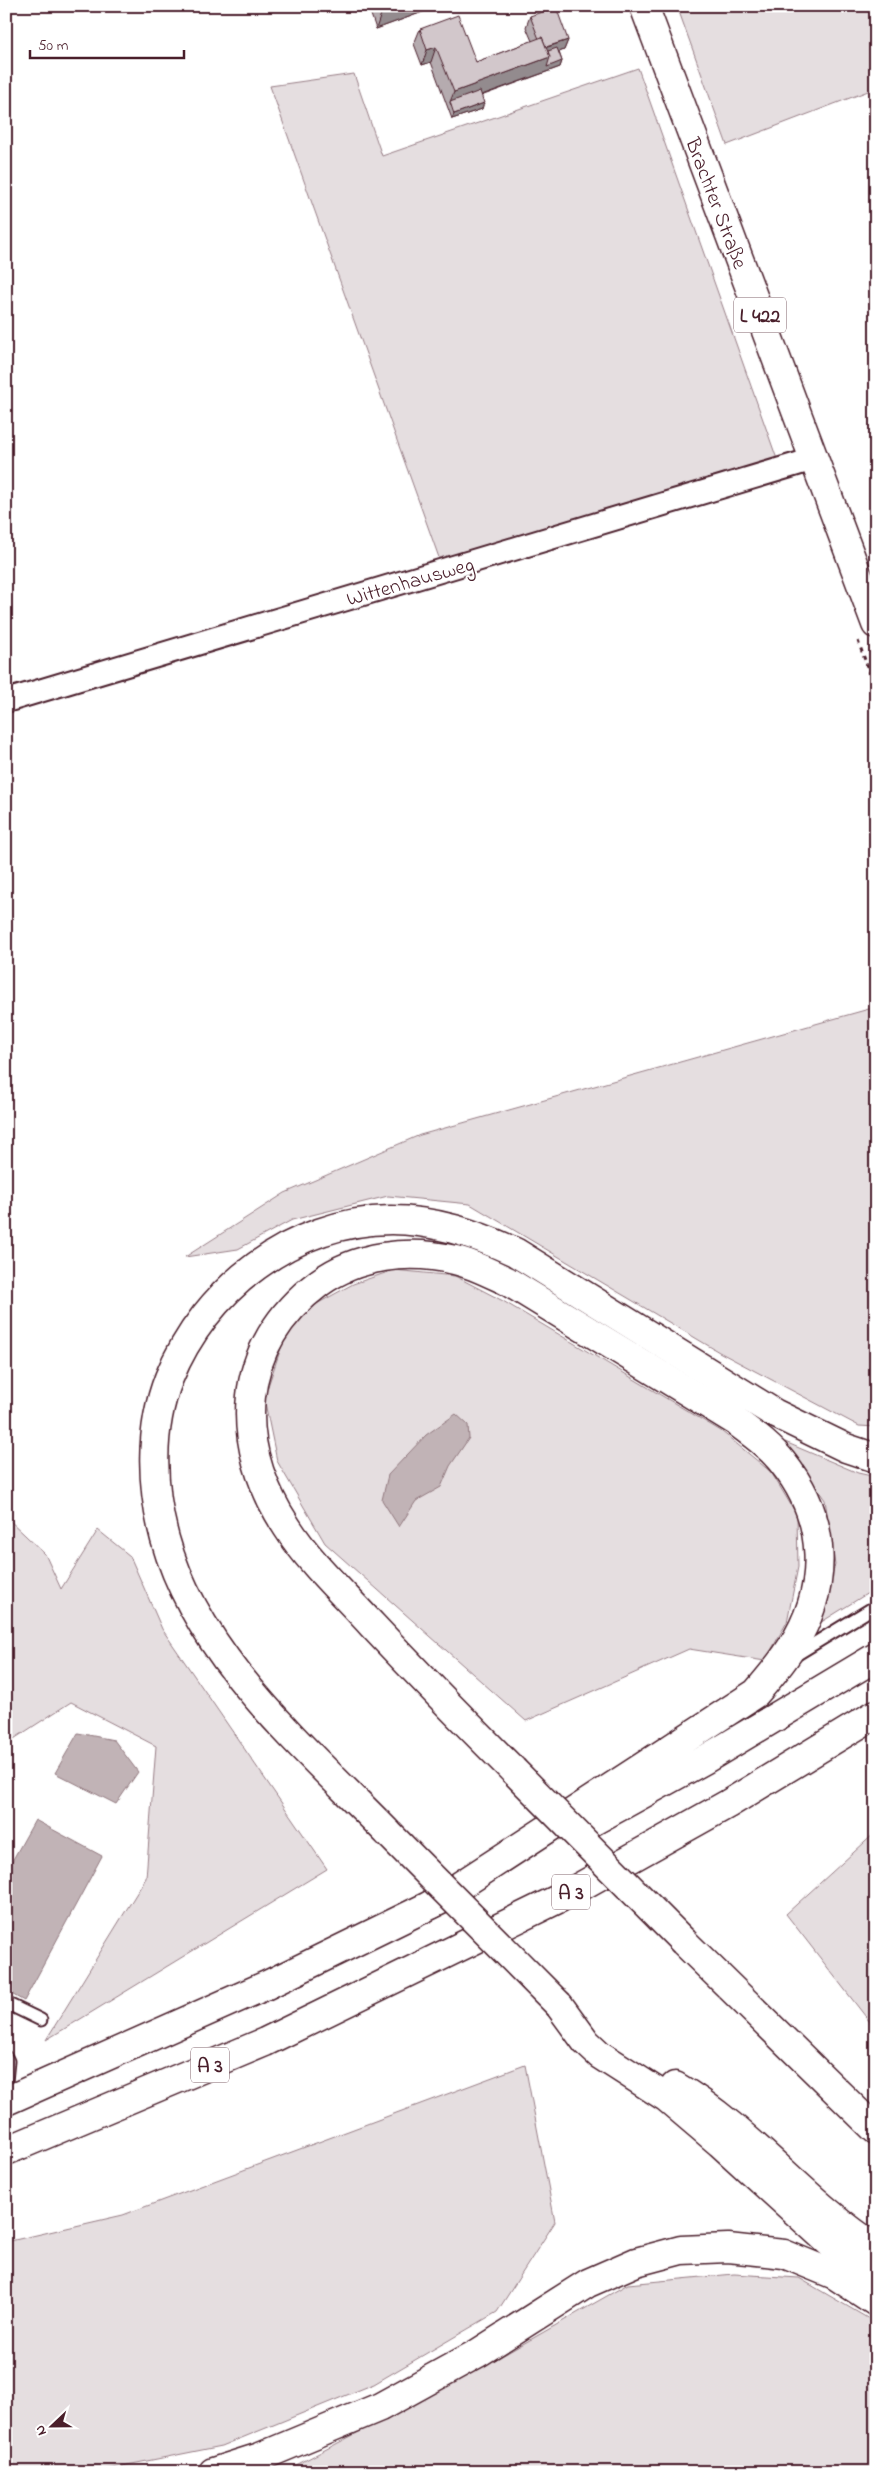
<svg xmlns="http://www.w3.org/2000/svg" width="882" height="2478" font-family="'Indie Flower',sans-serif">
<style>
.green{fill:#e5dee0;stroke:#987e86}
.water{fill:#c1b3b6;stroke:#91787e}
.lines{fill:none;stroke-linecap:round;stroke-linejoin:round}
.service-casing{stroke:#4a1f2b;stroke-width:15}
.minor-casing{stroke:#4a1f2b;stroke-width:26}
.primary-casing{stroke:#4a1f2b;stroke-width:31}
.motorway-casing{stroke:#4a1f2b;stroke-width:31}
.path{stroke:#4a1f2b;stroke-width:3;stroke-dasharray:4 4;stroke-linecap:butt}
.service{stroke:#fff;stroke-width:11}
.minor{stroke:#fff;stroke-width:22}
.primary{stroke:#fff;stroke-width:28}
.motorway{stroke:#fff;stroke-width:28}
.motorway-bridge-casing{stroke:#4a1f2b;stroke-width:31;stroke-linecap:butt}
.motorway-bridge{stroke:#fff;stroke-width:28}
.wall{fill:#b5abaf;stroke:#4a1f2b}
.shaded-wall{fill:#938b8e;stroke:#4a1f2b}
.building{fill:#d2c7cb;stroke:#4a1f2b}
.labels{text-anchor:middle;stroke-width:4;stroke-linejoin:round;paint-order:stroke}
.shield{fill:#fff;stroke:#80626b;stroke-width:1}
.shield-label{font-size:20px;font-weight:bold;fill:#4a1f2b}
.street-label{font-size:21px;fill:#4a1f2b;stroke:#fff}
</style>
<rect width="100%" height="100%" fill="#fff"/>
<filter id="ink" filterUnits="userSpaceOnUse"><feTurbulence type="fractalNoise" baseFrequency=".02" numOctaves="2"/><feDisplacementMap in="SourceGraphic" scale="10" xChannelSelector="R" yChannelSelector="G"/><feConvolveMatrix kernelMatrix="1 2 1 2 8 2 1 2 1" color-interpolation-filters="sRGB"/></filter>
<g filter="url(#ink)">
<g class="green">
<path d="M677,6H876V88L727,145Z"/>
<path d="M638,68L778,462L442,566L270,86L354,74L382,156Z"/>
<path d="M876,1007V1427L859,1426L719,1352L470,1204L388,1196L292,1220L238,1249L185,1257L285,1193L420,1135Z"/>
<path d="M394,1270L455,1276L503,1301L721,1431L771,1472L797,1515L798,1567L787,1622L765,1661L689,1649L526,1721L325,1543L277,1461L264,1398L284,1339L311,1307L353,1284Z"/>
<path d="M785,1442L858,1473L876,1477V1588L815,1626L835,1565L825,1500Z"/>
<path d="M6,1517L45,1554L61,1589L98,1530L130,1556L162,1629L327,1869L46,2040L146,1878L156,1746L71,1702L6,1744Z"/>
<path d="M876,1832V2030L786,1914Z"/>
<path d="M525,2065L555,2222L497,2312L374,2384L222,2446L92,2472L6,2470V2242L123,2215Z"/>
<path d="M734,2274L799,2278L876,2323V2472H283L486,2365L628,2284Z"/>
</g>
<g class="water">
<path d="M456,1414L468,1425L469,1438L450,1466L441,1487L416,1501L399,1527L382,1500L388,1475L426,1435Z"/>
<path d="M78,1733L114,1740L138,1772L116,1804L55,1773Z"/>
<path d="M35,1820L102,1856L24,2001L6,1991V1872Z"/>
</g>
<g class="lines">
<defs>
<g id="service">
<path d="M794,1656L876,1606"/>
<path d="M6,2003L41,2020"/>
<path d="M6,2057L8,2061L6,2081"/>
</g>
<path id="minor" d="M6,701L814,459"/>
<path id="primary" d="M644,6L876,624"/>
<g id="motorway">
<path d="M581,1828L704,1760L876,1657"/>
<path d="M389,1834C305,1748 198,1658 165,1539C151,1487 149,1429 169,1378C205,1289 292,1221 391,1220C435,1220 476,1234 515,1252L774,1413L846,1448L876,1458"/>
<path d="M432,1904L756,1693C768,1679 781,1664 791,1648C830,1588 828,1519 783,1463C770,1446 751,1433 734,1420L507,1281C490,1273 473,1264 455,1260C409,1249 357,1255 319,1283C235,1346 232,1443 287,1527C310,1563 343,1593 372,1625C418,1674 465,1722 513,1770"/>
<path d="M684,1942L876,2130"/>
<path d="M559,2005L586,2042L600,2055L667,2098L720,2143L876,2285"/>
<path d="M675,2086C750,2129 803,2201 876,2248"/>
<path d="M6,2101L267,1985L449,1896"/>
<path d="M6,2151L265,2042L560,1898L728,1804L876,1714"/>
<path d="M213,2472L260,2457L380,2407L478,2353L588,2283L636,2262L681,2250L728,2248L784,2254L835,2275L876,2302"/>
</g>
</defs>
<use href="#service" class="service-casing"/>
<use href="#minor" class="minor-casing"/>
<use href="#primary" class="primary-casing"/>
<use href="#motorway" class="motorway-casing"/>
<path class="path" d="M858,641L876,690"/>
<use href="#service" class="service"/>
<use href="#minor" class="minor"/>
<use href="#primary" class="primary"/>
<use href="#motorway" class="motorway"/>
<defs>
<g id="motorway-bridge">
<path d="M513,1770L684,1942"/>
<path d="M389,1834L559,2005"/>
</g>
</defs>
<use href="#motorway-bridge" class="motorway-bridge-casing"/>
<use href="#motorway-bridge" class="motorway-bridge"/>
</g>
<g class="wall">
<path d="M368,6H439L376,29Z"/>
<path d="M530,16L568,40L564,50L559,52L562,61L560,67L481,96L482,109L452,119L431,62L422,65L414,44L420,29L476,62L532,41L526,27Z"/>
</g>
<g class="shaded-wall">
<path d="M402,6H439L376,29L381,14Z"/>
<path d="M568,40L564,50L543,58L542,49Z"/>
<path d="M436,47L431,62L422,65L427,50Z"/>
<path d="M550,57L562,61L560,67L451,106L450,102L454,92Z"/>
<path d="M484,103L482,109L452,119L454,114Z"/>
</g>
<g class="building">
<path d="M379,6H402L381,14Z"/>
<path d="M556,7L568,40L546,47L542,37L539,39L530,16Z"/>
<path d="M458,15L476,62L542,37L550,57L454,92L436,47L427,50L420,29Z"/>
<path d="M557,48L562,61L547,67L550,57L548,51Z"/>
<path d="M480,91L484,103L454,114L450,102Z"/>
</g>
</g>
<g class="labels">
<g class="shield">
<rect x="734" y="297.5" width="52" height="35" rx="4"/>
<rect x="552" y="1874.5" width="38" height="35" rx="4"/>
<rect x="191" y="2047.5" width="38" height="35" rx="4"/>
</g>
<g class="shield-label">
<text x="760" y="322">L 422</text>
<text x="571" y="1899">A 3</text>
<text x="210" y="2072">A 3</text>
</g>
<g class="street-label">
<text transform="translate(717 203) rotate(69)" y="7">Brachter Straße</text>
<text transform="translate(410 581) rotate(-16)" y="7">Wittenhausweg</text>
</g>
</g>
<rect width="882" height="2478" fill="none" stroke="#fff" stroke-width="25"/>
<rect x="12" y="12" width="857" height="2453" fill="none" stroke="#4a1f2b" stroke-width="2" filter="url(#ink)"/>
<g transform="translate(52 2426) rotate(248)" stroke="#ffffff" stroke-width="4" paint-order="stroke">
<path d="M0-4L9 19L0 12L-9 19Z" fill="#4a1f2b"/>
<text y="-8" font-size="14" font-weight="bold" text-anchor="middle" fill="#4a1f2b">N</text>
</g>
<path d="M30 50v8h154v-8" fill="none" stroke="#4a1f2b" stroke-width="2.5"/>
<text x="38" y="50" font-size="15" fill="#4a1f2b" stroke="#ffffff" stroke-width="4" paint-order="stroke">50 m</text>
</svg>
